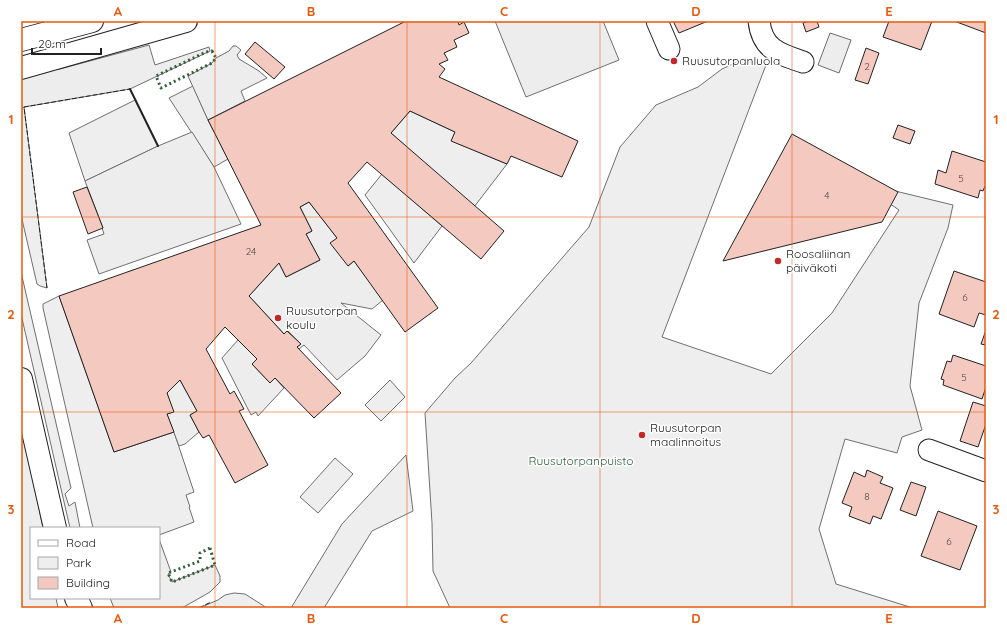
<svg xmlns="http://www.w3.org/2000/svg" width="1007" height="629" font-family="Quicksand,sans-serif">
<style>
.green{fill:#eee;stroke:#6f6f6f}
.parking{fill:#ededed;stroke:#6f6f6f}
.building{fill:#f3c9c0;stroke:#222}
.lines{fill:none;stroke-linecap:round;stroke-linejoin:round}
.street-casing{stroke:#222;stroke-width:23}
.secondary-casing{stroke:#222;stroke-width:24}
.street{stroke:#fff;stroke-width:21}
.secondary{stroke:#fff;stroke-width:22}
.hedge{stroke:#2f5e38;stroke-width:3;stroke-dasharray:2 3;stroke-linecap:butt}
.fence{stroke:#222;stroke-width:1;stroke-dasharray:5 2;stroke-linecap:butt}
.wall{stroke:#222;stroke-width:2}
.grid{fill:none;stroke:#e8590c;stroke-width:1;stroke-opacity:0.55}
.poi-dot{fill:#c62828;stroke:#fff;stroke-width:1.5}
.labels{text-anchor:middle;stroke-width:3;stroke-linejoin:round;paint-order:stroke}
.number-label{font-size:10px;fill:#564c4a}
.poi-label{font-size:12px;fill:#222;stroke:#fff;text-anchor:start}
.park-label{font-size:12px;fill:#2f5e38;stroke:#fff}
.neatline{fill:none;stroke:#e8590c;stroke-width:1.5}
.grid-label{font-size:13px;text-anchor:middle;font-weight:bold;fill:#e8590c}
</style>
<rect width="100%" height="100%" fill="#fff"/>
<g class="green">
<path d="M741,60L766,65L662,337L771,374L832,313L899,210L886,201L891,190L953,205L948,228L919,303L910,386L922,430L902,437L897,453L845,439L819,529L836,584L913,608H450L433,571L432,523L425,413L455,378L471,363L589,227L620,147L656,105L698,87L722,69Z"/>
<path d="M193,86L208,120L228,159L214,167L169,98Z"/>
<path d="M135,100L158,146L85,181L69,133Z"/>
<path d="M24,107L47,288L40,286L37,284L21,215V109Z"/>
<path d="M410,111L455,132L452,141L507,164L474,207L391,133Z"/>
<path d="M382,174L442,226L414,263L365,195Z"/>
<path d="M21,272L71,488L65,494L69,506L75,502L80,528H70L21,314Z"/>
<path d="M59,296L114,452L174,432L194,492L186,495L190,507H189L194,522L159,535V528H93L43,308V304Z"/>
<path d="M390,380L405,397L381,421L365,405Z"/>
<path d="M21,423L43,528H31V598H56L58,608H21Z"/>
<path d="M406,455L413,511L372,531L324,608H291L342,524Z"/>
<path d="M335,458L353,474L318,513L300,497Z"/>
<path d="M159,539L171,572L168,574L172,582L215,565L220,576V582L210,592L182,608H114L110,598H159Z"/>
<path d="M234,593L245,594L267,608H199L218,600L225,595Z"/>
</g>
<g class="parking">
<path d="M495,21H603L619,60L526,97Z"/>
<path d="M830,33L851,40L839,73L818,65Z"/>
<path d="M149,45L155,65L209,47L210,51L130,89L24,107L21,109V77L55,69H60Z"/>
<path d="M233,46H236L241,50L237,55L239,59L259,71L267,78L241,91L245,101L208,120L188,76L212,63L216,58L229,51Z"/>
<path d="M192,132L214,167L241,224L99,274L87,240L104,234L102,228H103L85,181L158,146Z"/>
<path d="M309,202L337,238L348,266L354,261L383,300L372,309L341,303L381,335L365,356L337,380L304,345L299,349L297,347L301,344L288,331L284,334L249,296L279,263L286,277L320,260L306,234L312,231L300,207Z"/>
<path d="M238,340L257,359L252,364L270,383L275,378L284,388L258,416L256,412L251,415L222,358Z"/>
<path d="M180,380L197,411L190,415L199,432L185,444L179,446L167,414L173,412L167,393Z"/>
</g>
<g class="building">
<path d="M406,21H458L459,25L464,22L469,33L454,40L457,47L444,53L448,60L439,64L445,69L439,77L578,141L562,177L511,156L507,164L451,141L455,132L410,111L391,133L504,231L481,259L367,162L348,183L438,308L405,332L354,261L348,266L330,243L337,238L309,202L300,207L312,231L306,234L320,260L286,277L279,263L249,296L284,334L287,331L301,344L297,347L341,393L314,418L275,378L270,383L252,364L257,359L225,327L206,349L230,394L234,391L244,409L239,411L268,465L235,483L209,435L203,438L199,432L190,415L197,411L180,380L167,393L174,412L167,414L174,432L114,452L59,296L261,225L208,120Z"/>
<path d="M673,21H708L679,33Z"/>
<path d="M809,21H817L819,27L806,32L803,23Z"/>
<path d="M889,21H932L921,50L883,37Z"/>
<path d="M954,21H986V33Z"/>
<path d="M255,42L285,67L274,79L245,54Z"/>
<path d="M866,48L879,53L868,84L855,80Z"/>
<path d="M898,125L915,131L910,144L893,138Z"/>
<path d="M792,134L898,192L882,222L723,261Z"/>
<path d="M952,151L986,162V187L985,186L983,191L980,190L978,198L935,184L938,170L946,173Z"/>
<path d="M87,187L103,228L88,234L73,192Z"/>
<path d="M954,271L986,282V315L979,313L974,327L939,314Z"/>
<path d="M986,330V345L981,344Z"/>
<path d="M953,355L986,366V387L982,399L943,385L944,380L941,379L947,361L951,362Z"/>
<path d="M973,402L986,406V424L978,447L960,441Z"/>
<path d="M867,470L883,477L880,483L893,488L881,519L873,516L870,524L849,516L852,507L842,503L854,472L865,477Z"/>
<path d="M911,482L926,487L916,516L900,510Z"/>
<path d="M938,511L977,526L960,570L921,556Z"/>
</g>
<g class="lines">
<defs>
<g id="street">
<path d="M657,21L669,49"/>
<path d="M759,21C762,49 779,54 803,62"/>
<path d="M929,450L986,471"/>
</g>
<g id="secondary">
<path d="M21,40L92,21"/>
<path d="M21,68L186,21"/>
<path d="M21,379L55,528"/>
<path d="M76,598L81,608"/>
</g>
</defs>
<use href="#street" class="street-casing"/>
<use href="#secondary" class="secondary-casing"/>
<use href="#street" class="street"/>
<use href="#secondary" class="secondary"/>
<g class="hedge">
<path d="M212,51L216,58L212,63L161,88L156,76L206,52Z"/>
<path d="M210,548L215,565L172,582L168,573L200,561V553Z"/>
</g>
<g class="fence">
<path d="M47,288L24,107L130,89"/>
<path d="M199,608L211,602"/>
</g>
<path class="wall" d="M130,89L158,146"/>
</g>
<path class="grid" d="M215,21V608M407,21V608M600,21V608M792,21V608M21,217H986M21,412H986"/>
<g class="poi-dot">
<circle cx="674" cy="61" r="4"/>
<circle cx="778" cy="261" r="4"/>
<circle cx="278" cy="318" r="4"/>
<circle cx="642" cy="435" r="4"/>
</g>
<g class="labels">
<g class="number-label">
<text x="867" y="70">2</text>
<text x="961" y="182">5</text>
<text x="827" y="199">4</text>
<text x="251" y="255">24</text>
<text x="965" y="301">6</text>
<text x="964" y="381">5</text>
<text x="867" y="500">8</text>
<text x="949" y="545">6</text>
</g>
<g class="poi-label">
<text x="682" y="65">Ruusutorpanluola</text>
<text x="786" y="258">Roosaliinan<tspan x="786" dy="14">päiväkoti</tspan></text>
<text x="286" y="315">Ruusutorpan<tspan x="286" dy="14">koulu</tspan></text>
<text x="650" y="432">Ruusutorpan<tspan x="650" dy="14">maalinnoitus</tspan></text>
</g>
<g class="park-label">
<text x="581" y="465">Ruusutorpanpuisto</text>
</g>
</g>
<rect width="1007" height="629" fill="none" stroke="#ffffff" stroke-width="44"/>
<rect x="30" y="527" width="130" height="72" fill="#ffffff" stroke="#a7a7a7"/>
<rect x="38" y="540" width="20" height="6" fill="#ffffff" stroke="#a7a7a7"/>
<text x="66" y="547" font-size="12" fill="#222222">Road</text>
<rect x="38" y="557" width="20" height="12" fill="#eeeeee" stroke="#a7a7a7"/>
<text x="66" y="567" font-size="12" fill="#222222">Park</text>
<rect x="38" y="577" width="20" height="12" fill="#f3c9c0" stroke="#a7a7a7"/>
<text x="66" y="587" font-size="12" fill="#222222">Building</text>
<path d="M32 48v6h69v-6" fill="none" stroke="#222222" stroke-width="2"/>
<text x="38" y="48" font-size="12" fill="#222222" stroke="#ffffff" stroke-width="3" paint-order="stroke">20 m</text>
<rect x="22" y="22" width="963" height="585" class="neatline"/>
<g class="grid-label">
<text x="118" y="16">A</text>
<text x="311" y="16">B</text>
<text x="504" y="16">C</text>
<text x="696" y="16">D</text>
<text x="889" y="16">E</text>
<text x="11" y="124">1</text>
<text x="996" y="124">1</text>
<text x="11" y="319">2</text>
<text x="996" y="319">2</text>
<text x="11" y="514">3</text>
<text x="996" y="514">3</text>
<text x="118" y="623">A</text>
<text x="311" y="623">B</text>
<text x="504" y="623">C</text>
<text x="696" y="623">D</text>
<text x="889" y="623">E</text>
</g>
</svg>
